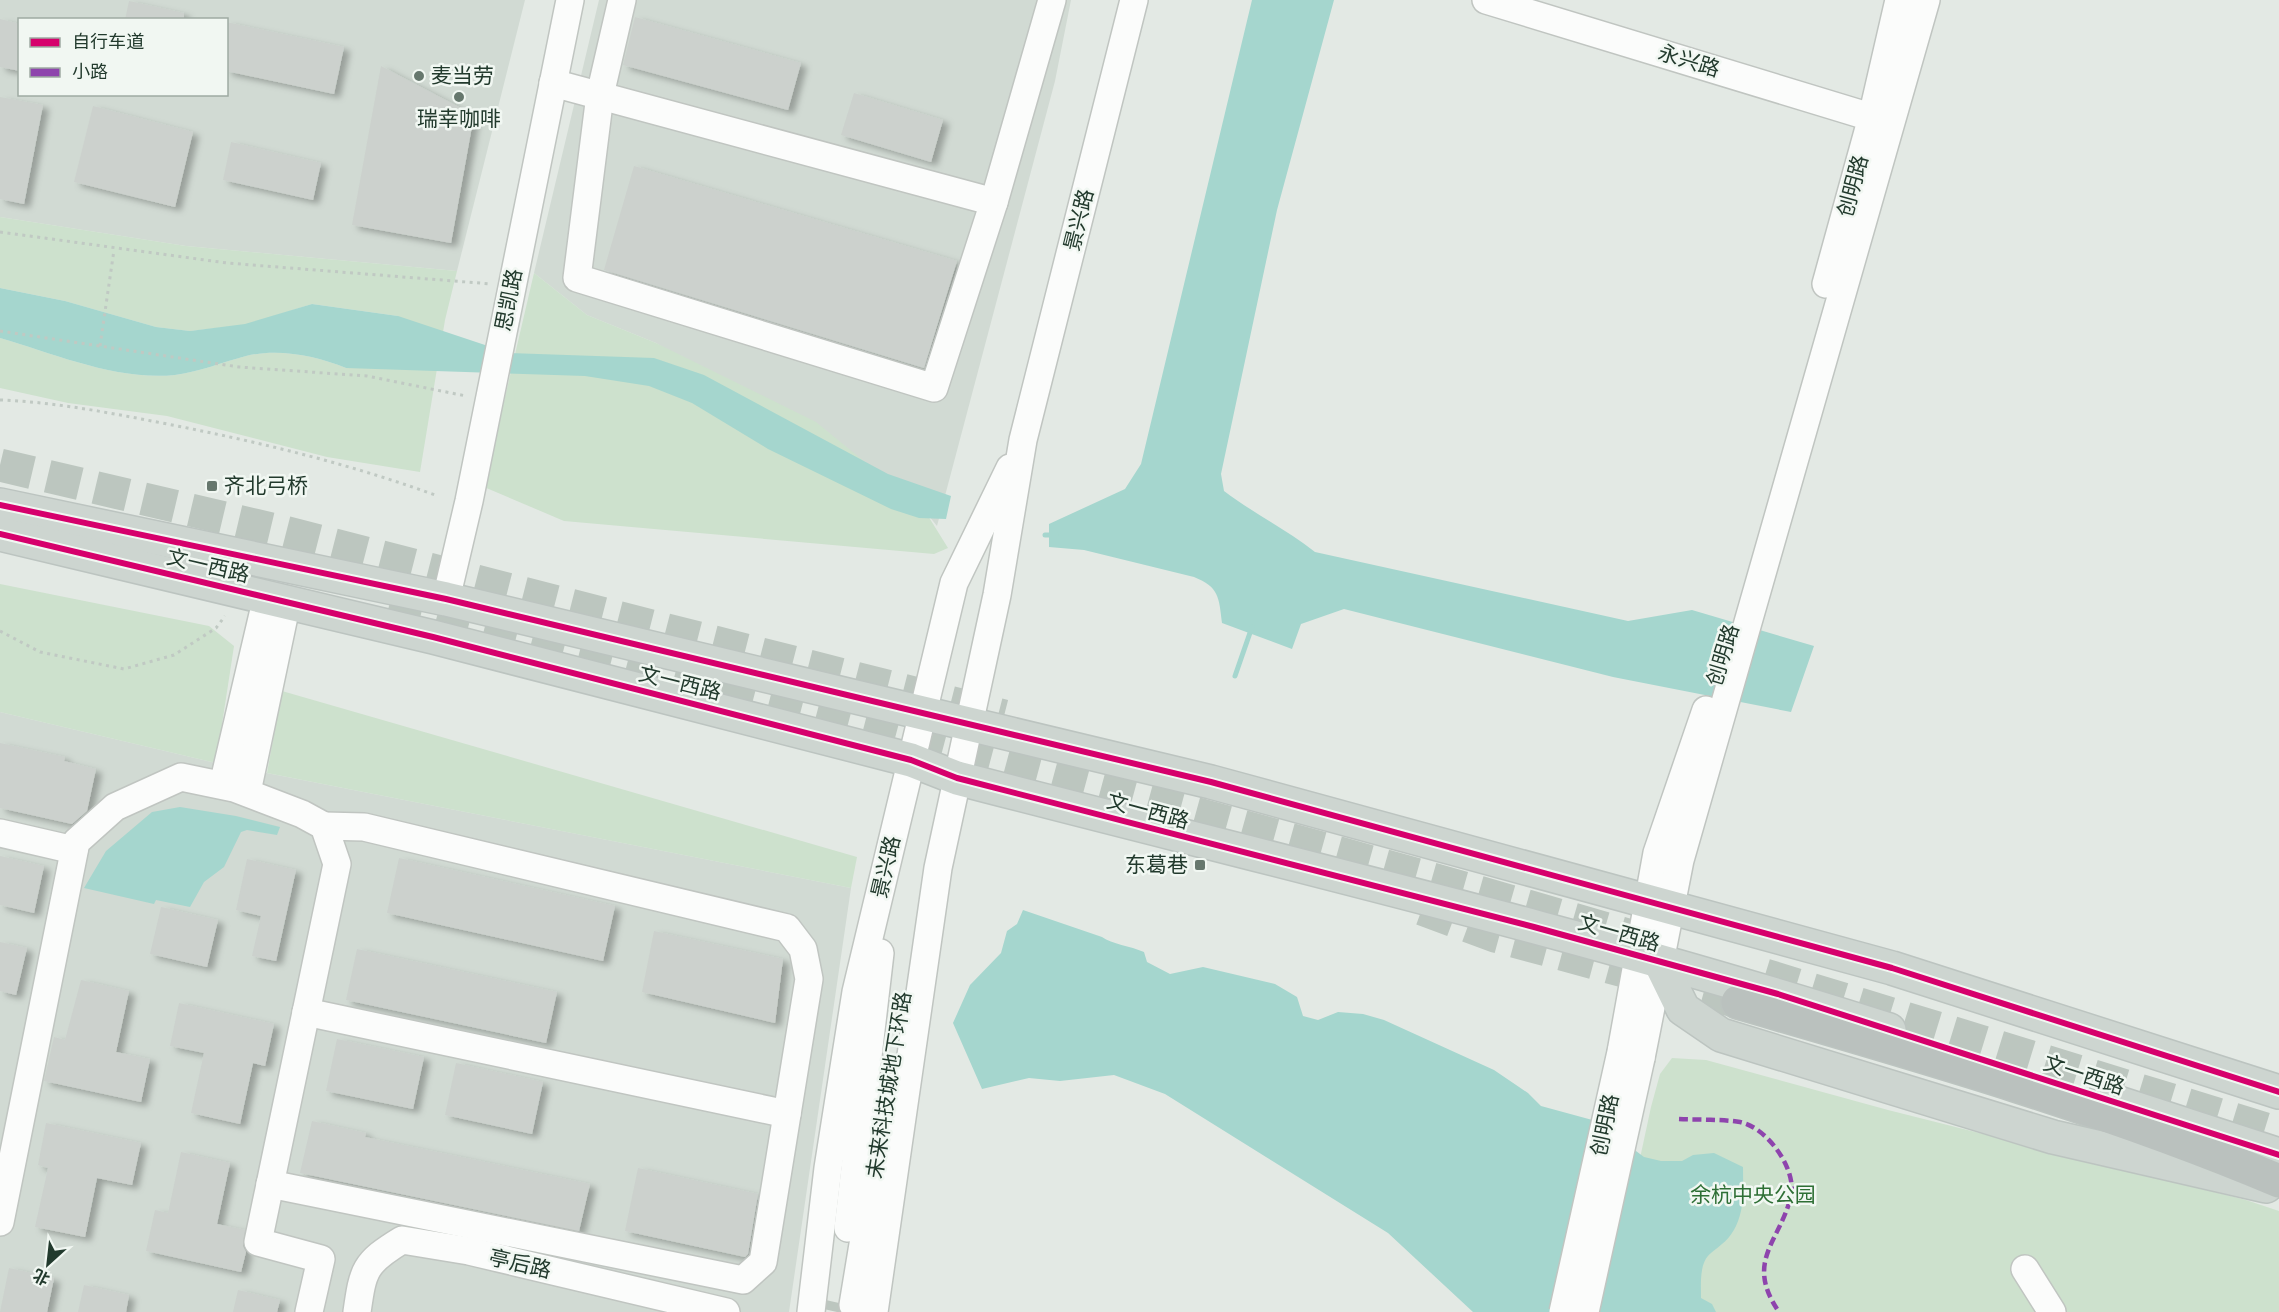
<svg xmlns="http://www.w3.org/2000/svg" width="2279" height="1312" font-family="Overpass,'Noto Sans SC',sans-serif">
<style>
.built{fill:#d1dad3;fill-rule:evenodd}
.green{fill:#cde1cd}
.water{fill:#a5d6ce}
.lines{fill:none;stroke-linecap:round;stroke-linejoin:round}
.stream{stroke:#a5d6ce;stroke-width:5}
.building{fill:#ccd1cd;filter:url(#shadow)}
.minor-tunnel{stroke:#bcc6bf;stroke-width:27;stroke-dasharray:27 14;stroke-linecap:butt}
.highway-tunnel{stroke:#bcc6bf;stroke-width:33;stroke-dasharray:33 16;stroke-linecap:butt}
.minor-casing{stroke:#c0c5c1;stroke-width:30}
.major-casing{stroke:#bcc4c0;stroke-width:36}
.highway-casing{stroke:#bcc4c0;stroke-width:36}
.path{stroke:#c0c9c3;stroke-width:3;stroke-dasharray:3 4.5;stroke-linecap:butt}
.minor{stroke:#fbfcfb;stroke-width:27}
.major{stroke:#cdd5d0;stroke-width:33}
.highway{stroke:#bac1be;stroke-width:33}
.minor-bridge-casing{stroke:#c0c5c1;stroke-width:30;stroke-linecap:butt}
.minor-bridge{stroke:#fbfcfb;stroke-width:27}
.quiet{stroke:#8e44ad;stroke-width:4.5;stroke-dasharray:9 4.5;stroke-linecap:butt}
.cycleway-casing{stroke:#f1f7f2;stroke-width:10}
.cycleway{stroke:#d6006c;stroke-width:6}
.poi-dot{fill:#66776d;stroke:#f1f7f2;stroke-width:2}
.labels{text-anchor:middle;stroke-width:5;stroke-linejoin:round;paint-order:stroke}
.street-label{font-size:21px;fill:#223a2d;stroke:#f1f7f2}
.poi-label{font-size:21px;fill:#223a2d;stroke:#f1f7f2;text-anchor:start}
.park-label{font-size:21px;fill:#2e6f35;stroke:#f1f7f2}
</style>
<defs>
<filter id="shadow"><feDropShadow dx="6" dy="4" stdDeviation="3" flood-color="#0004"/></filter>
</defs>
<rect width="100%" height="100%" fill="#e3e9e4"/>
<g class="built">
<path d="M0,0H525L457,271L186,246L0,217ZM20,20H226V94H20Z"/>
<path d="M599,0H1071L1055,81L937,526L925,511L656,343L587,315L534,273Z"/>
<path d="M0,712L216,763L851,888L789,1312H0Z"/>
</g>
<g class="green">
<path d="M0,217L186,246L457,271L445,320L420,472L327,457L167,416L68,403L0,388V338C55,354 117,381 175,375C199,372 223,362 246,356C279,348 316,356 346,368L398,316L312,304L245,325L190,331L156,327L65,301L0,288Z"/>
<path d="M534,273L587,315L656,343L816,422L925,511L948,548L934,554L564,521L484,487Z"/>
<path d="M0,584L209,626L234,646L216,763L0,712Z"/>
<path d="M282,691L857,857L851,888L267,773Z"/>
<path d="M1672,1058L1706,1060L1888,1110L2246,1200L2279,1211V1312H1607L1651,1107L1660,1074Z"/>
</g>
<g class="water">
<path d="M1252,0H1334L1277,210L1221,474L1224,491C1253,513 1286,529 1315,552L1628,621L1692,610L1814,646L1791,712L1613,677L1344,609L1301,624L1292,649L1222,623C1219,597 1219,587 1194,577L1084,550L1049,547V524L1125,489L1141,464Z"/>
<path d="M0,288L65,301L156,327L190,331L245,324L312,304L398,316L509,353L654,358L704,375L888,474L951,496L946,519L919,518L891,509L768,449L692,403L649,386L585,376L346,368C316,356 279,348 246,356C223,362 199,372 175,375C117,381 55,354 0,338Z"/>
<path d="M180,807L236,816L280,827L277,835L247,830L241,832L224,867L204,882L190,907L156,900L154,904L84,888L106,851L152,812Z"/>
<path d="M1023,910L1102,937C1112,944 1130,946 1144,952L1147,962L1170,974L1203,967L1275,984L1297,997L1303,1016L1318,1020L1338,1012L1363,1014L1384,1020L1494,1070L1528,1093L1541,1106L1596,1121L1644,1157L1661,1161H1682L1693,1155L1714,1153L1743,1167C1743,1188 1745,1207 1736,1226C1730,1239 1721,1245 1711,1253C1699,1262 1701,1284 1701,1298L1712,1304L1716,1312H1473L1388,1233L1165,1094L1114,1075L1060,1081L1029,1078L982,1089L953,1023L970,985L1001,953L1007,931L1017,924Z"/>
</g>
<g class="lines">
<g class="stream">
<path d="M1045,535H1056"/>
<path d="M1235,676L1252,627"/>
</g>
</g>
<g class="building">
<path d="M129,1L184,13V20H125Z"/>
<path d="M635,17L801,63L788,110L623,65Z"/>
<path d="M0,19L20,24V71L0,67Z"/>
<path d="M226,22L344,47L334,94L226,71Z"/>
<path d="M381,66L474,115L451,243L352,225Z"/>
<path d="M854,93L943,120L931,162L841,135Z"/>
<path d="M0,97L43,105L24,204L0,199Z"/>
<path d="M93,106L193,132L175,207L74,182Z"/>
<path d="M231,142L321,163L313,200L223,180Z"/>
<path d="M634,166L957,261L924,368L604,270Z"/>
<path d="M0,743L65,757L64,761L96,769L87,811L72,824L0,808Z"/>
<path d="M0,856L44,866L34,913L0,905Z"/>
<path d="M399,858L615,906L603,961L387,913Z"/>
<path d="M247,859L296,870L276,961L252,956L261,916L236,910Z"/>
<path d="M161,907L218,920L207,967L150,954Z"/>
<path d="M654,931L783,959L775,1023L642,992Z"/>
<path d="M0,942L27,948L16,995L0,991Z"/>
<path d="M357,949L557,992L546,1043L346,1000Z"/>
<path d="M81,980L129,991L116,1052L150,1059L141,1102L44,1081L54,1037L65,1040Z"/>
<path d="M179,1003L274,1024L265,1066L253,1063L240,1124L191,1113L204,1053L170,1046Z"/>
<path d="M337,1039L424,1057L413,1109L326,1091Z"/>
<path d="M456,1063L543,1082L532,1134L445,1115Z"/>
<path d="M312,1121L366,1133L365,1137L590,1184L579,1231L300,1173Z"/>
<path d="M46,1123L141,1143L132,1185L97,1178L85,1237L35,1227L48,1168L38,1165Z"/>
<path d="M181,1152L230,1163L217,1224L245,1230L243,1246L246,1252L241,1272L146,1251L155,1210L168,1213Z"/>
<path d="M638,1168L758,1194L748,1254L745,1257L625,1231Z"/>
<path d="M9,1268L54,1278L47,1312H0Z"/>
<path d="M84,1285L129,1295L126,1312H78Z"/>
<path d="M238,1290L280,1300L277,1312H233Z"/>
</g>
<g class="lines">
<path class="minor-tunnel" d="M837,1312L839,1303"/>
<g class="highway-tunnel">
<path d="M0,465L280,531L1004,716"/>
<path d="M390,602C819,712 1247,823 1672,948"/>
<path d="M1422,909L1495,936L1738,1002"/>
<path d="M1765,975L2279,1133"/>
</g>
<defs>
<g id="minor">
<path d="M622,0L600,95L577,278L934,388L994,202L1052,0"/>
<path d="M1486,0L1887,122"/>
<path d="M553,83L994,202"/>
<path d="M1826,284L1872,117L1899,0"/>
<path d="M446,599L469,501L570,0"/>
<path d="M223,785L267,597"/>
<path d="M247,792L287,602"/>
<path d="M0,833L74,850"/>
<path d="M306,1012L787,1114"/>
<path d="M1621,1052L1657,853L1706,710"/>
<path d="M1641,1058L1680,860L1926,0"/>
<path d="M270,1184L743,1280L763,1262L809,979L803,949L787,928L364,827L324,826"/>
<path d="M0,1222L76,842L115,807L181,777L234,788L302,814L324,826L337,864L258,1242L321,1259L309,1312"/>
<path d="M848,1228L880,953"/>
<path d="M2025,1269L2052,1312"/>
<path d="M853,1305L889,1087"/>
<path d="M357,1312C363,1270 364,1263 402,1240L469,1251L726,1312"/>
<path d="M811,1312L828,1168L856,992L954,583L1010,468"/>
<path d="M874,1312L938,868L997,595L1023,440L1134,0"/>
</g>
<g id="major">
<path d="M0,505L446,599L1211,782L1892,968L2279,1092"/>
<path d="M0,534L433,637L911,760L957,778C1268,859 1582,932 1889,1030"/>
<path d="M1660,962L1683,1009L1721,1035L2053,1137L2266,1186"/>
<path d="M2112,1101L2279,1155"/>
</g>
<path id="highway" d="M1738,1002C1918,1054 2106,1108 2279,1181"/>
</defs>
<use href="#minor" class="minor-casing"/>
<use href="#major" class="major-casing"/>
<use href="#highway" class="highway-casing"/>
<g class="path">
<path d="M0,232L227,263L492,284"/>
<path d="M0,331L239,367L367,376L466,396"/>
<path d="M100,346L114,250"/>
<path d="M0,400C54,402 105,412 157,422C255,441 344,462 438,496"/>
<path d="M0,631L40,652L124,669L174,655L216,628L225,616"/>
</g>
<use href="#minor" class="minor"/>
<use href="#major" class="major"/>
<use href="#highway" class="highway"/>
<defs>
<g id="minor-bridge">
<path d="M1563,1312L1621,1052"/>
<path d="M1585,1312L1641,1058"/>
</g>
</defs>
<use href="#minor-bridge" class="minor-bridge-casing"/>
<use href="#minor-bridge" class="minor-bridge"/>
<path class="quiet" d="M1679,1119C1699,1120 1720,1119 1740,1122C1766,1127 1797,1168 1791,1196C1780,1242 1744,1261 1779,1312"/>
<defs>
<g id="cycleway">
<path d="M0,505L446,599L1211,782L1892,968L2279,1092"/>
<path d="M0,534L433,637L911,760L957,778L1534,927L1778,994L2279,1155"/>
</g>
</defs>
<use href="#cycleway" class="cycleway-casing"/>
<use href="#cycleway" class="cycleway"/>
</g>
<g class="poi-dot">
<circle cx="419" cy="76" r="6"/>
<circle cx="459" cy="97" r="6"/>
<rect x="206" y="480" width="12" height="12" rx="3"/>
<rect x="1194" y="859" width="12" height="12" rx="3"/>
</g>
<g class="labels">
<g class="street-label">
<text transform="translate(1689 61) rotate(17)" y="7">永兴路</text>
<text transform="translate(1853 186) rotate(-75)" y="7">创明路</text>
<text transform="translate(1079 220) rotate(-76)" y="7">景兴路</text>
<text transform="translate(509 300) rotate(-79)" y="7">思凯路</text>
<text transform="translate(208 566) rotate(13)" y="7">文一西路</text>
<text transform="translate(1723 655) rotate(-73)" y="7">创明路</text>
<text transform="translate(680 683) rotate(14)" y="7">文一西路</text>
<text transform="translate(1148 811) rotate(15)" y="7">文一西路</text>
<text transform="translate(886 867) rotate(-77)" y="7">景兴路</text>
<text transform="translate(1619 933) rotate(16)" y="7">文一西路</text>
<text transform="translate(2084 1075) rotate(18)" y="7">文一西路</text>
<text transform="translate(889 1085) rotate(-81)" y="7">未来科技城地下环路</text>
<text transform="translate(1605 1125) rotate(-78)" y="7">创明路</text>
<text transform="translate(520 1264) rotate(13)" y="7">亭后路</text>
</g>
<g class="poi-label">
<text x="431" y="83">麦当劳</text>
<text x="459" y="126" text-anchor="middle">瑞幸咖啡</text>
<text x="224" y="493">齐北弓桥</text>
<text x="1188" y="872" text-anchor="end">东葛巷</text>
</g>
<g class="park-label">
<text x="1753" y="1202">余杭中央公园</text>
</g>
</g>
<rect x="18" y="18" width="210" height="78" fill="#f1f7f2" stroke="#9eaba3" stroke-width="1.5"/>
<rect x="30" y="38" width="30" height="9" fill="#d6006c" stroke="#9eaba3" stroke-width="1.5"/>
<text x="72" y="48" font-size="18" fill="#223a2d">自行车道</text>
<rect x="30" y="68" width="30" height="9" fill="#8e44ad" stroke="#9eaba3" stroke-width="1.5"/>
<text x="72" y="78" font-size="18" fill="#223a2d">小路</text>
<g transform="translate(48 1264) rotate(207)" stroke="#f1f7f2" stroke-width="4.5" paint-order="stroke">
<path d="M0-4.5L10 22L0 15L-10 22Z" fill="#223a2d"/>
<text y="-9" font-size="16" font-weight="bold" text-anchor="middle" fill="#223a2d">北</text>
</g>
</svg>
